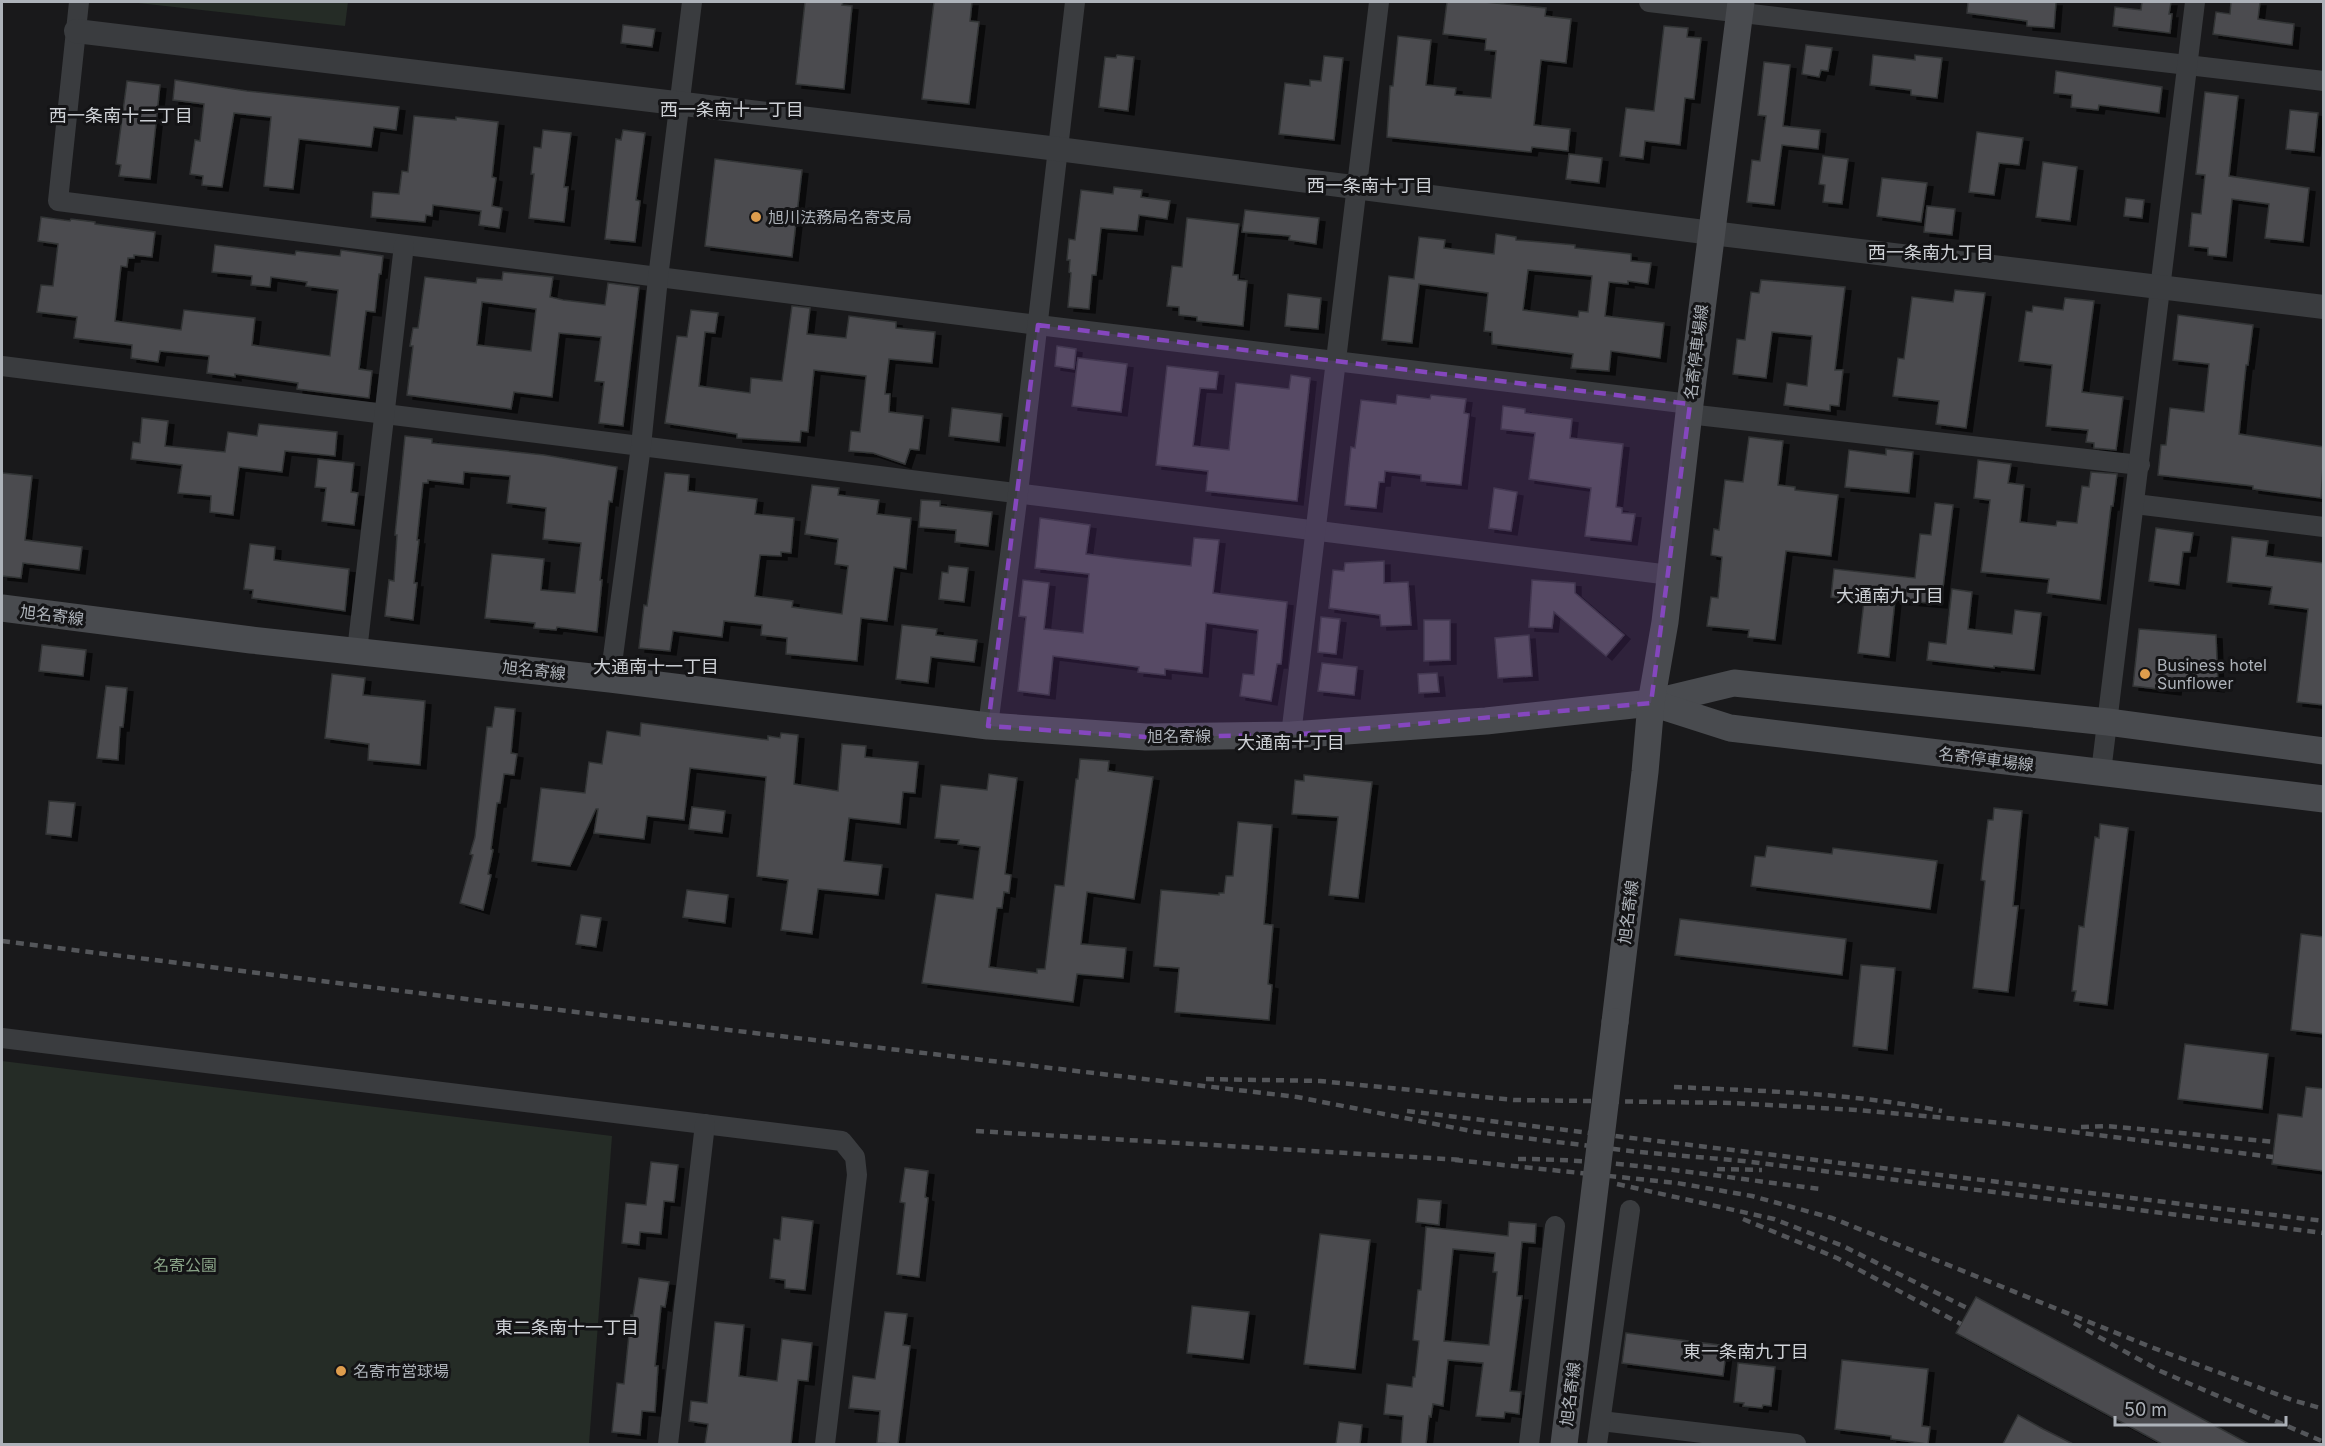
<svg xmlns="http://www.w3.org/2000/svg" width="2325" height="1446" font-family="Inter,'Noto Sans JP',sans-serif">
<style>
.green{fill:#252c26}
.building{fill:#4b4c50;stroke:#333436;stroke-width:1.5;fill-rule:evenodd;filter:url(#shadow)}
.lines{fill:none;stroke-linecap:round;stroke-linejoin:round}
.minor{stroke:#3a3c3f;stroke-width:20}
.tertiary{stroke:#3a3c3f;stroke-width:24}
.secondary{stroke:#494b4f;stroke-width:27}
.rail{stroke:#54565a;stroke-width:4.5;stroke-dasharray:8 6;stroke-linecap:butt}
.secondary-bridge{stroke:#494b4f;stroke-width:27}
.marked{fill:#8547be;fill-opacity:0.2;stroke:#8547be;stroke-width:4.5;stroke-dasharray:12 8;stroke-linejoin:round}
.poi-dot{fill:#de9d4d;stroke:#141416;stroke-width:2}
.labels{text-anchor:middle;stroke-width:6;stroke-linejoin:round;paint-order:stroke}
.poi-label{font-size:16px;fill:#adb2b9;stroke:#141416;text-anchor:start}
.street-label{font-size:16px;fill:#adb2b9;stroke:#141416}
.park-label{font-size:16px;fill:#88a286;stroke:#141416}
.neighbourhood-label{font-size:18px;fill:#cdd0d5;stroke:#141416}
</style>
<defs>
<filter id="shadow"><feDropShadow dx="6" dy="4" stdDeviation="0" flood-color="#0009"/></filter>
</defs>
<rect width="100%" height="100%" fill="#19191b"/>
<g class="green">
<path d="M129,2H348L345,26Z"/>
<path d="M2,1061L612,1136L589,1444H2Z"/>
</g>
<g class="building">
<path d="M805,2H843L842,5L852,6L844,89L796,84Z"/>
<path d="M934,2H972L970,21L979,22L969,104L922,99Z"/>
<path d="M1447,2H1484L1546,8L1545,16L1571,19L1566,63L1541,60L1534,125L1570,129L1568,151L1532,147L1531,152L1387,137L1390,86H1393L1398,36L1431,40L1426,85L1456,88L1455,95L1491,98L1496,51L1485,50L1486,39L1443,34Z"/>
<path d="M1968,2H2056L2054,28L2027,26V21L1967,13Z"/>
<path d="M2142,2H2171L2169,14H2172L2170,33L2113,26L2115,7L2141,10Z"/>
<path d="M2231,2H2260L2258,19L2294,24L2292,45L2213,34L2216,12L2230,14Z"/>
<path d="M623,25L655,29L652,47L621,43Z"/>
<path d="M1664,26L1688,28L1687,37L1701,38L1694,99L1685,98L1680,145L1645,141L1643,159L1620,156L1626,108L1654,111Z"/>
<path d="M1806,45L1832,48L1828,71L1821,70L1819,77L1802,74Z"/>
<path d="M1117,55L1134,57L1128,111L1099,107L1105,57L1116,58Z"/>
<path d="M1873,55L1915,60V55L1942,58L1937,98L1911,95V90L1870,85Z"/>
<path d="M1324,56L1343,58L1334,140L1279,134L1285,83L1310,86V80L1321,81Z"/>
<path d="M1764,62L1790,65L1783,126L1820,130L1818,149L1782,145L1774,205L1747,202L1752,160L1760,161L1766,116L1758,115Z"/>
<path d="M2056,71L2162,87L2159,113L2099,105L2098,110L2071,107L2072,95L2054,93Z"/>
<path d="M175,80L247,91L399,107L396,130L374,127L371,147L299,139L293,189L264,186L271,117L234,113L222,187L202,185L203,176L190,174L195,140L200,141L204,104L173,100Z"/>
<path d="M127,81L160,85L150,179L119,176L121,165L116,164Z"/>
<path d="M2205,92L2238,96L2229,176L2309,188L2303,242L2265,238L2269,204L2232,199L2226,257L2208,255V248L2189,246L2192,213L2201,214L2205,175L2196,174Z"/>
<path d="M2290,110L2318,113L2314,152L2286,149Z"/>
<path d="M414,116L456,120V117L498,122L492,177L496,178L492,206L502,208L499,228L479,225L481,211L433,205L432,216L426,215L425,222L371,217L373,192L399,194L402,171L408,172Z"/>
<path d="M543,130L571,133L564,187H568L564,222L529,218L534,174H531L534,147L541,148Z"/>
<path d="M623,130L645,133L636,200L640,201L635,242L605,239L616,139L621,140Z"/>
<path d="M1977,132L2023,138L2019,165L1999,163L1994,195L1969,192Z"/>
<path d="M1569,154L1602,158L1599,183L1566,179Z"/>
<path d="M1823,156L1848,159L1842,204L1823,202L1825,185L1819,184Z"/>
<path d="M715,159L802,170L792,257L705,246Z"/>
<path d="M2043,162L2077,167L2070,221L2036,217Z"/>
<path d="M1882,178L1927,183L1921,222L1877,216Z"/>
<path d="M1114,187L1142,190L1141,197L1170,201L1167,219L1139,215L1137,231L1101,228L1096,275H1092L1089,309L1068,307L1071,273L1069,272L1070,260H1067L1069,239L1075,240L1081,190L1113,194Z"/>
<path d="M2126,198L2144,200L2142,218L2124,216Z"/>
<path d="M1927,206L1955,209L1952,235L1924,232Z"/>
<path d="M1245,210L1319,218L1316,244L1289,240L1290,236L1242,232Z"/>
<path d="M41,217L70,221L71,219L95,222V224L155,232L152,257L134,255V258H128L127,267L121,266L115,321L181,330L184,310L255,318L252,345L330,356L338,290L306,286L307,282L271,277L270,287L251,285L252,276L212,272L215,245L295,255L296,251L340,256L341,250L383,256L381,274H379L375,312L366,311L359,369L372,371L369,398L297,389L298,383L235,374V377L207,373L209,356L160,351L158,362L131,358L132,345L74,338L77,317L37,312L41,285L53,286L58,244L38,241Z"/>
<path d="M1187,218L1239,224L1233,275H1238V280L1247,281L1243,326L1197,321V317L1179,315V307L1167,306L1172,266L1182,267Z"/>
<path d="M1496,234L1516,237V240L1575,245V248L1631,254V261L1651,263L1648,284L1628,281V284L1609,282L1605,316L1664,323L1660,358L1611,351L1609,371L1571,368L1573,354L1492,344V332L1484,331L1488,293L1419,284L1412,343L1382,340L1389,276L1414,279L1419,237L1445,240L1444,248L1494,254ZM1528,270L1592,276L1588,312L1579,311L1578,317L1523,310Z"/>
<path d="M503,272L553,277L550,297L563,300L605,305L608,283L639,287L623,426L599,423L604,382L595,381L601,337L559,333L552,397L514,392L511,409L407,395L413,346H410L413,328H418L425,277L476,283L477,278L502,280ZM482,302L536,309L531,351L477,345Z"/>
<path d="M1761,280L1845,287L1835,370H1843L1839,406L1830,405V411L1784,405L1787,383L1807,386L1812,336L1772,332L1766,378L1733,374L1737,339L1745,340L1751,292L1759,293Z"/>
<path d="M1955,290L1985,293L1966,428L1936,424L1939,401L1893,396L1898,358L1904,359L1912,297L1953,302Z"/>
<path d="M1288,294L1321,298L1318,329L1285,326Z"/>
<path d="M2065,298L2094,301L2082,392L2123,397L2116,450L2094,448V443L2086,442L2088,430L2046,426L2052,365L2019,361L2026,311L2032,312L2033,306L2063,310Z"/>
<path d="M792,306L810,308L807,334L846,338L849,316L896,322V328L935,332L932,363L889,359L885,394H890L889,412L923,416L919,450L910,449L905,464L873,453L849,451L851,431L860,432L866,376L814,370L808,432L801,431L800,442L737,438V434L665,423L677,336L687,337L691,310L718,313L715,333L705,332L699,386L750,393L751,378L782,381Z"/>
<path d="M2178,315L2253,325L2248,365H2246L2239,434L2324,447L2321,498L2253,489V486L2158,475L2161,445H2166L2170,408L2204,412L2209,364L2173,360Z"/>
<path d="M1057,346L1076,349L1074,369L1055,366Z"/>
<path d="M1078,358L1127,364L1121,412L1072,406Z"/>
<path d="M1167,366L1218,372L1216,389L1200,388L1193,446L1229,450L1236,383L1289,389L1291,375L1310,378L1297,501L1206,491L1208,471L1156,465Z"/>
<path d="M1397,395L1430,399L1431,395L1466,399L1464,413L1469,414L1461,485L1421,481V475L1385,471L1384,482H1379L1376,508L1345,505L1351,447L1355,448L1361,400L1396,404Z"/>
<path d="M1503,406L1525,409V413L1572,419L1570,438L1623,444L1616,507L1622,508V513L1635,514L1631,541L1585,536L1591,488L1529,479L1535,433L1501,429Z"/>
<path d="M952,408L1002,414L999,442L949,436Z"/>
<path d="M142,418L168,421L165,446L225,452L228,432L257,436L259,424L337,432L335,456L285,451L282,472L239,467L233,515L210,512L211,496L178,493L182,465L131,459L133,442L140,443Z"/>
<path d="M405,436L432,439V443L544,455L617,467L612,502L609,501L600,580H602L597,632L557,627L556,630L534,628L535,623L485,618L492,554L544,559L541,590L575,593L581,543L543,539L546,508L507,503L510,476L464,472L463,484L428,480V483H423L417,540H419L414,583H417L413,620L385,616L389,580L394,581L397,535H395Z"/>
<path d="M1749,437L1783,441L1778,485L1795,487V490L1838,495L1831,556L1786,551L1775,640L1748,637L1749,630L1707,626L1711,597L1718,598L1722,557L1711,555L1714,529L1719,530L1725,480L1743,482Z"/>
<path d="M1886,449L1913,452L1909,493L1845,487L1849,450L1886,455Z"/>
<path d="M318,459L354,463L351,492L358,493L354,525L322,521L326,488L315,487Z"/>
<path d="M1978,460L2011,464L2008,483L2024,485L2020,522L2056,526L2057,521L2077,523L2082,486L2089,487L2091,472L2117,474L2113,506H2111L2100,600L2047,593L2049,579L1981,572L1990,500L1974,498Z"/>
<path d="M2,473L32,476L25,540L82,547L79,570L23,563L21,578L2,576Z"/>
<path d="M665,473L689,475L688,491L757,499L755,514L794,518L791,553L781,552V556L760,555L755,596L793,601L792,607L842,614L848,566L835,564L838,539L805,534L812,485L839,488L838,495L879,500L877,514L911,518L906,569L894,567L887,621L861,618L857,661L786,654L787,638L761,635L762,625L724,621L722,637L673,631L670,651L639,648L644,605L647,606Z"/>
<path d="M1494,488L1517,492L1511,531L1489,528Z"/>
<path d="M921,500L940,501V506L992,512L988,546L955,542L956,530L919,527Z"/>
<path d="M1935,503L1953,505L1941,604L1895,600L1889,657L1858,653L1864,601L1831,597L1834,569L1915,578L1920,534L1931,535Z"/>
<path d="M1040,518L1090,525L1086,554L1125,559L1191,566L1194,538L1219,540L1213,593L1287,602L1281,664H1277L1271,701L1240,696L1243,674L1254,675L1258,630L1206,623L1202,673L1165,669V675L1138,672L1139,667L1053,656L1049,695L1018,691L1026,617L1019,616L1023,580L1049,583L1044,629L1083,633L1089,574L1035,568Z"/>
<path d="M2156,528L2193,533L2190,552H2183L2179,585L2149,581Z"/>
<path d="M2232,537L2268,541L2266,556L2324,563V705L2297,702L2308,609L2269,604L2272,587L2227,582Z"/>
<path d="M250,544L275,547L274,560L349,569L345,611L252,598L253,590L244,589Z"/>
<path d="M1384,561V583L1408,582L1411,625L1381,626L1380,615L1329,608L1333,570L1344,571L1345,563Z"/>
<path d="M949,566L968,568L964,602L939,599L942,572L948,573Z"/>
<path d="M1532,580L1575,583V593L1624,635L1606,656L1554,612L1552,628L1529,627Z"/>
<path d="M1952,589L1972,592L1968,629L2012,634L2015,610L2041,613L2034,670L1994,666V668L1927,660L1929,642L1946,644Z"/>
<path d="M1321,617L1340,619L1336,654L1318,652Z"/>
<path d="M1424,620H1450V660L1424,661Z"/>
<path d="M902,625L937,629L936,635L977,640L974,662L931,657L928,683L896,679Z"/>
<path d="M2139,629L2216,635L2218,688L2176,683L2175,691L2133,686Z"/>
<path d="M1529,635L1532,676L1498,678L1495,638Z"/>
<path d="M42,645L86,650L83,676L39,671Z"/>
<path d="M1322,663L1357,667L1354,695L1318,691Z"/>
<path d="M1437,673L1439,692L1419,693L1418,674Z"/>
<path d="M332,674L365,678L363,695L425,701L420,765L368,760L369,744L325,738Z"/>
<path d="M106,686L127,688L123,727H120L118,760L97,758Z"/>
<path d="M495,707L515,709L511,753L517,754L514,775L504,774L500,803H497L491,849L493,850L488,874L491,875L483,910L460,903L473,855L470,854L475,837L487,727H492Z"/>
<path d="M641,723L768,740V736L780,738L781,733L798,735L794,784L838,791L842,744L866,746L865,757L918,762L915,793L903,792L900,824L849,818L844,861L882,865L878,895L818,889L812,934L781,930L788,880L757,876L766,777L690,768L684,820L647,816L644,839L594,833L598,809H596L570,866L532,861L541,788L585,793L589,762L602,764L607,731L640,736Z"/>
<path d="M1080,759L1109,761L1108,771L1153,777L1134,899L1087,892L1081,944L1126,948L1123,978L1077,974L1073,1002L922,983L936,894L973,899L980,847L958,844L959,840L935,838L941,785L987,790L989,774L1017,778L1005,874L1011,875L1009,893L1004,892L1002,908H997L989,967L1037,973V969H1045L1055,885L1064,886L1076,779H1078Z"/>
<path d="M1304,775L1372,782L1358,898L1329,895L1338,817L1292,814L1295,780L1304,781Z"/>
<path d="M49,801L75,803L71,837L46,834Z"/>
<path d="M692,807L725,811L722,833L689,829Z"/>
<path d="M1994,808L2022,811L2013,906H2018L2008,992L1973,988L1985,881L1981,880L1983,862L1988,820H1993Z"/>
<path d="M1238,822L1272,825L1264,924L1273,925L1268,984L1272,985L1269,1020L1175,1012L1179,968L1154,966L1161,890L1219,895V893H1224L1226,876H1233Z"/>
<path d="M2100,824L2128,828L2107,1005L2074,1001L2076,991H2072L2079,926L2084,927L2085,917L2095,837L2099,838Z"/>
<path d="M1767,846L1832,854L1833,848L1937,861L1930,909L1751,886L1755,856L1765,857Z"/>
<path d="M687,890L728,895L725,923L683,917Z"/>
<path d="M581,915L601,918L596,947L576,944Z"/>
<path d="M1680,919L1846,939L1842,975L1675,955Z"/>
<path d="M2301,934L2324,937V1034L2291,1030Z"/>
<path d="M1861,965L1895,968L1887,1050L1853,1046Z"/>
<path d="M2185,1044L2268,1054L2262,1109L2178,1099Z"/>
<path d="M2306,1087L2324,1089V1171L2272,1164L2278,1114L2302,1117Z"/>
<path d="M651,1162L678,1165L674,1202L664,1201L661,1234L640,1232L639,1245L622,1243L626,1203L646,1205Z"/>
<path d="M905,1168L928,1171L925,1197L928,1198L919,1277L897,1274L905,1203L900,1202Z"/>
<path d="M1418,1199L1441,1201L1439,1225L1416,1222Z"/>
<path d="M782,1217L813,1221L805,1290L785,1288V1280L770,1278L774,1239L780,1240Z"/>
<path d="M1509,1222L1536,1224L1535,1243L1522,1242L1517,1296H1522L1510,1391L1521,1392L1519,1414L1505,1412L1504,1418L1476,1416L1483,1363L1448,1360L1443,1406L1433,1404L1431,1417L1429,1416L1426,1444H1401L1403,1416L1384,1414L1387,1384L1412,1387L1413,1377H1415L1419,1341L1413,1340L1418,1290H1421L1426,1227L1508,1236ZM1453,1249L1495,1253L1493,1272H1497L1489,1345L1444,1341Z"/>
<path d="M1320,1234L1370,1240L1355,1369L1304,1364Z"/>
<path d="M639,1278L669,1282L665,1307L661,1306L655,1366H658L655,1412L642,1411L640,1435L612,1432L617,1383L624,1384L631,1315L633,1316Z"/>
<path d="M1976,1297L2249,1444H2162L1956,1333Z"/>
<path d="M1192,1306L1249,1312L1243,1359L1187,1353Z"/>
<path d="M885,1312L907,1314L903,1345L910,1346L898,1444L877,1443L880,1411L849,1408L853,1376L875,1379Z"/>
<path d="M715,1322L744,1325L739,1376L777,1381L782,1339L812,1343L808,1381L798,1380L791,1444H705L708,1424L689,1421L691,1401L707,1403Z"/>
<path d="M1626,1333L1727,1346L1723,1376L1622,1363Z"/>
<path d="M1842,1360L1928,1369L1922,1426L1930,1427L1928,1444L1891,1439V1436L1835,1429Z"/>
<path d="M1738,1363L1775,1367L1771,1406L1763,1405L1762,1408L1743,1406L1744,1403L1734,1402Z"/>
<path d="M2018,1415L2043,1429L2073,1444H2003Z"/>
<path d="M1339,1422L1362,1425L1360,1444H1336Z"/>
</g>
<g class="lines">
<g class="minor">
<path d="M79,2L58,201L1038,325L1690,404"/>
<path d="M1649,2L2324,81"/>
<path d="M2,366L1670,575"/>
<path d="M1688,414L2140,465"/>
<path d="M2135,504L2324,527"/>
<path d="M357,651L404,245"/>
<path d="M610,679L641,446L658,278L692,2"/>
<path d="M988,726L1018,493L1075,2"/>
<path d="M1291,735L1379,2"/>
<path d="M2101,772L2195,2"/>
<path d="M2,1038L842,1141L855,1157L857,1175L825,1444"/>
<path d="M1601,1421L1796,1444"/>
<path d="M668,1444L705,1124"/>
<path d="M1529,1444L1555,1226"/>
<path d="M1597,1444L1630,1210"/>
</g>
<path class="tertiary" d="M76,31L1058,149L1712,233L2324,307"/>
<g class="secondary">
<path d="M2,608L251,640L610,679L988,726L1146,737L1291,735L1486,721L1651,703L1734,683L2108,722L2324,751"/>
<path d="M1652,703L1730,728L2324,799"/>
<path d="M1615,1022L1645,772L1651,703L1665,622L1690,404L1741,2"/>
</g>
<g class="rail">
<path d="M2,941L466,999L1297,1097L1476,1132L1639,1152L1743,1161L2324,1233"/>
<path d="M1206,1079L1320,1081L1514,1100L1734,1103L1856,1110L2001,1123L2273,1157"/>
<path d="M1674,1087C1764,1091 1854,1093 1942,1111"/>
<path d="M1407,1111L2324,1221"/>
<path d="M2081,1127L2107,1126L2275,1142"/>
<path d="M976,1131L1464,1160"/>
<path d="M1518,1159C1619,1159 1720,1177 1820,1189"/>
<path d="M1455,1160L1677,1183L1752,1196L1832,1218L2151,1347L2292,1400L2324,1409"/>
<path d="M1717,1169L1762,1170"/>
<path d="M1617,1184L1774,1219L1843,1246L1969,1309"/>
<path d="M1743,1219L1837,1258L1961,1324"/>
<path d="M2074,1323L2158,1370L2324,1442"/>
</g>
<path class="secondary-bridge" d="M1564,1444L1615,1022"/>
</g>
<path class="marked" d="M1038,325L1690,404L1651,703L1291,735L1146,737L988,726Z"/>
<g class="poi-dot">
<circle cx="756" cy="217" r="6"/>
<circle cx="2145" cy="674" r="6"/>
<circle cx="341" cy="1371" r="6"/>
</g>
<g class="labels">
<g class="poi-label">
<text x="768" y="223">旭川法務局名寄支局</text>
<text x="2157" y="671">Business hotel<tspan x="2157" dy="18">Sunflower</tspan></text>
<text x="353" y="1377">名寄市営球場</text>
</g>
<g class="street-label">
<text transform="translate(1696 352) rotate(-83)" y="6">名寄停車場線</text>
<text transform="translate(52 615) rotate(7)" y="6">旭名寄線</text>
<text transform="translate(534 670) rotate(6)" y="6">旭名寄線</text>
<text x="1179" y="742">旭名寄線</text>
<text transform="translate(1986 759) rotate(7)" y="6">名寄停車場線</text>
<text transform="translate(1628 912) rotate(-83)" y="6">旭名寄線</text>
<text transform="translate(1570 1394) rotate(-83)" y="6">旭名寄線</text>
</g>
<g class="park-label">
<text x="185" y="1271">名寄公園</text>
</g>
<g class="neighbourhood-label">
<text x="732" y="116">西一条南十一丁目</text>
<text x="121" y="122">西一条南十二丁目</text>
<text x="1370" y="192">西一条南十丁目</text>
<text x="1931" y="259">西一条南九丁目</text>
<text x="1890" y="602">大通南九丁目</text>
<text x="656" y="673">大通南十一丁目</text>
<text x="1291" y="749">大通南十丁目</text>
<text x="567" y="1334">東二条南十一丁目</text>
<text x="1746" y="1358">東一条南九丁目</text>
</g>
</g>
<rect width="2325" height="1446" fill="none" stroke="#adb2b9" stroke-width="6"/>
<path d="M2115 1416v9h171v-9" fill="none" stroke="#adb2b9" stroke-width="3"/>
<text x="2124" y="1416" font-size="18" fill="#adb2b9" stroke="#141416" stroke-width="4.5" paint-order="stroke">50 m</text>
</svg>
